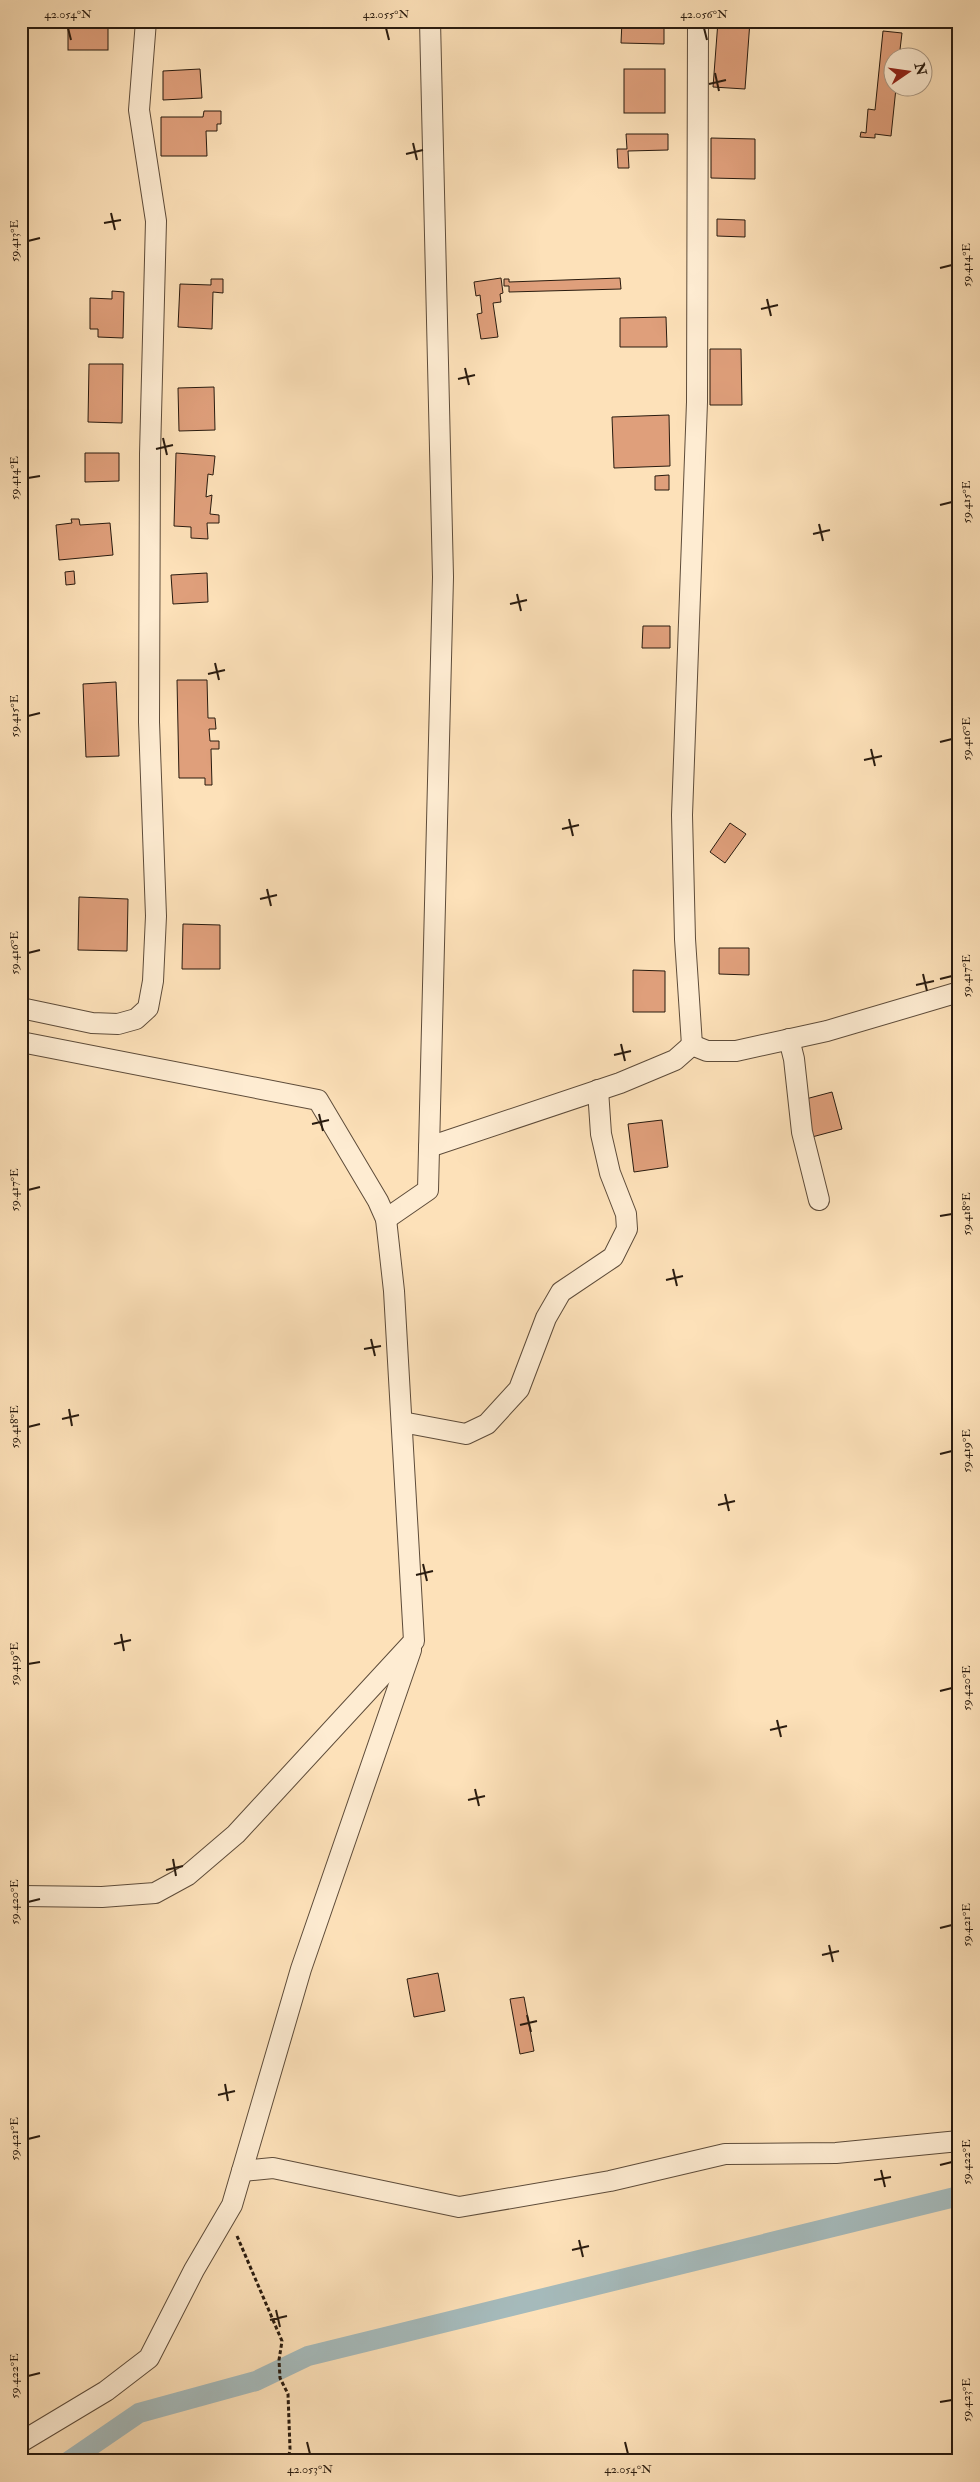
<svg xmlns="http://www.w3.org/2000/svg" width="980" height="2482" font-family="'IM FELL Double Pica',serif">
<style>
.lines{fill:none;stroke-linecap:round;stroke-linejoin:round}
.canal{stroke:#a5babb;stroke-width:20}
.building{fill:#df9f7b;stroke:#291b0f}
.minor-casing{stroke:#5e4c3a;stroke-width:22}
.path{stroke:#291b0f;stroke-width:3;stroke-dasharray:4 2.5;stroke-linecap:butt}
.minor{stroke:#feecd2;stroke-width:20}
.ticks{fill:none;stroke:#291b0f;stroke-width:2}
.neatline{fill:none;stroke:#291b0f;stroke-width:2}
.ticks-label{font-size:12px;text-anchor:middle;fill:#291b0f}
</style>
<rect width="100%" height="100%" fill="#fde1b9"/>
<filter id="stains"><feTurbulence type="fractalNoise" baseFrequency=".004" numOctaves="4"/><feColorMatrix values="0 0 0 0 .2 0 0 0 0 .09 0 0 0 0 .02 0 0 0 .5 -.17"/></filter>
<radialGradient id="worn" r=".72"><stop offset=".6" stop-color="#630" stop-opacity="0"/><stop offset="1" stop-color="#630" stop-opacity=".3"/></radialGradient>
<g class="lines">
<path class="canal" d="M69,2461L139,2413L256,2381L308,2356L959,2196"/>
</g>
<g class="building">
<rect x="68" y="21" width="40" height="29"/>
<path d="M622,21H664V44L621,43Z"/>
<path d="M718,21H750L745,89L713,87Z"/>
<path d="M883,31L902,33L899,58H892V88H896L891,136L875,134V138L860,137L861,132L866,133L868,109L875,110Z"/>
<path d="M200,69L202,98L163,100V71Z"/>
<rect x="624" y="69" width="41" height="44"/>
<path d="M204,111H221V124H217V131H206L207,156H161V117H203Z"/>
<path d="M626,134H668V150L628,151L629,168H618L617,149H627Z"/>
<path d="M711,138L755,139V179L711,178Z"/>
<path d="M717,219L745,220V237L717,236Z"/>
<path d="M501,278L503,293L500,294L501,302L493,303L498,337L481,339L477,314L482,313L480,295L476,296L474,282Z"/>
<path d="M620,278L621,289L509,292V286H504V279H509V282Z"/>
<path d="M211,279H223V293L213,292L212,329L178,327L180,284L211,285Z"/>
<path d="M112,291L124,292L123,338L98,337V329H90V298L112,299Z"/>
<path d="M666,317L667,347H620V318Z"/>
<path d="M710,349H741L742,405H710Z"/>
<path d="M89,364H123L122,423L88,422Z"/>
<path d="M214,387L215,430L179,431L178,388Z"/>
<path d="M669,415L670,466L614,468L612,417Z"/>
<path d="M85,453H119V481L85,482Z"/>
<path d="M176,453L215,456L213,475L208,474L206,497L212,495L210,514L219,515V523H207L208,539L191,538V527L174,526Z"/>
<path d="M669,475V490H655V476Z"/>
<path d="M71,519H79L80,525L110,523L113,555L59,560L56,525L72,523Z"/>
<path d="M74,571L75,584L66,585L65,572Z"/>
<path d="M207,573L208,602L173,604L171,575Z"/>
<path d="M643,626H670V648H642Z"/>
<path d="M177,680H207L208,718H215L216,729H209L210,741H219V749H211L212,785H205V778H179Z"/>
<path d="M116,682L119,756L86,757L83,684Z"/>
<path d="M730,823L746,834L725,863L710,852Z"/>
<path d="M79,897L128,899L127,951L78,950Z"/>
<path d="M183,924L220,925V969H182Z"/>
<path d="M719,948H749V975L719,974Z"/>
<path d="M633,970L665,971V1012H633Z"/>
<path d="M832,1092L842,1129L812,1137L802,1100Z"/>
<path d="M662,1120L668,1167L634,1172L628,1124Z"/>
<path d="M438,1973L445,2011L414,2017L407,1979Z"/>
<path d="M524,1997L534,2051L520,2054L510,1999Z"/>
</g>
<g class="lines">
<defs>
<g id="minor">
<path d="M21,1008L92,1023L118,1024L136,1019L148,1008L153,981L156,916L149,722L150,454L156,221L139,110L146,21"/>
<path d="M789,1039L794,1059L802,1132L819,1200"/>
<path d="M21,1042L318,1100L378,1201L386,1219L394,1291L414,1641L236,1834L188,1875L155,1893L102,1897L21,1896"/>
<path d="M692,1045L685,939L682,815L697,402L698,21"/>
<path d="M429,1147L620,1083L675,1060L692,1045L707,1051H736L827,1031L959,992"/>
<path d="M386,1219L428,1190L443,577L430,21"/>
<path d="M402,1422L466,1434L487,1424L519,1389L546,1318L561,1292L613,1257L627,1229L626,1214L610,1173L601,1134L598,1090"/>
<path d="M242,2171L273,2168L459,2207L610,2181L725,2154L836,2153L959,2141"/>
<path d="M21,2442L106,2391L149,2358L194,2270L232,2205L301,1969L411,1650"/>
</g>
</defs>
<use href="#minor" class="minor-casing"/>
<path class="path" d="M237,2236L282,2341L279,2360L280,2378L288,2394L290,2449L288,2461"/>
<use href="#minor" class="minor"/>
</g>
<path class="ticks" d="M68,28L71,40M386,28L389,40M704,28L707,40M715,73L719,91M709,84L726,80M413,143L417,160M406,154L423,150M111,213L115,230M104,223L121,220M28,241L40,238M940,268L952,265M767,299L771,316M761,309L778,305M465,368L469,385M458,379L475,375M163,438L167,455M156,449L173,445M28,478L40,476M940,505L952,502M819,524L823,541M813,534L830,530M517,594L521,611M510,604L527,600M215,663L219,680M208,674L225,670M28,716L40,713M940,742L952,739M871,749L875,766M864,760L882,756M569,819L573,836M562,829L579,825M267,889L271,906M260,899L277,895M28,953L40,950M923,974L927,991M940,979L952,976M916,985L934,981M621,1044L625,1061M614,1055L631,1051M319,1114L323,1131M312,1124L329,1120M28,1190L40,1187M940,1216L952,1214M673,1269L677,1286M666,1280L683,1276M371,1339L375,1356M364,1349L381,1346M69,1409L72,1426M62,1419L79,1415M28,1427L40,1424M940,1454L952,1451M725,1494L729,1511M718,1505L735,1501M423,1564L427,1581M416,1575L433,1571M121,1634L124,1651M114,1644L131,1640M28,1664L40,1662M940,1691L952,1688M777,1720L781,1737M770,1730L787,1726M475,1789L479,1806M468,1800L485,1796M173,1859L176,1876M166,1870L183,1866M28,1902L40,1899M940,1928L952,1925M829,1945L833,1962M822,1955L839,1951M527,2015L531,2032M520,2025L537,2021M225,2084L228,2101M218,2095L235,2091M28,2139L40,2136M940,2165L952,2162M881,2170L885,2187M874,2180L891,2177M579,2240L583,2257M572,2250L589,2246M276,2310L280,2327M270,2320L287,2316M28,2376L40,2373M940,2402L952,2400M307,2442L310,2454M625,2442L628,2454"/>
<rect width="980" height="2482" fill="none" stroke="#fde1b9" stroke-width="55"/>
<g transform="translate(908 72) rotate(77)"><circle r="24" fill="#feecd2" stroke="#a99884"/>
<path d="M0-4L9 19L0 12L-9 19Z" fill="#8f2418"/>
<text y="-8" font-size="14" font-weight="bold" text-anchor="middle" fill="#291b0f">N</text>
</g>
<rect x="28" y="28" width="924" height="2426" class="neatline"/>
<g class="ticks-label">
<text x="68" y="18">42.054°N</text>
<text x="386" y="18">42.055°N</text>
<text x="704" y="18">42.056°N</text>
<text transform="translate(14 241) rotate(-90)" y="4">59.413°E</text>
<text transform="translate(966 265) rotate(-90)" y="4">59.414°E</text>
<text transform="translate(14 478) rotate(-90)" y="4">59.414°E</text>
<text transform="translate(966 502) rotate(-90)" y="4">59.415°E</text>
<text transform="translate(14 716) rotate(-90)" y="4">59.415°E</text>
<text transform="translate(966 739) rotate(-90)" y="4">59.416°E</text>
<text transform="translate(14 953) rotate(-90)" y="4">59.416°E</text>
<text transform="translate(966 976) rotate(-90)" y="4">59.417°E</text>
<text transform="translate(14 1190) rotate(-90)" y="4">59.417°E</text>
<text transform="translate(966 1214) rotate(-90)" y="4">59.418°E</text>
<text transform="translate(14 1427) rotate(-90)" y="4">59.418°E</text>
<text transform="translate(966 1451) rotate(-90)" y="4">59.419°E</text>
<text transform="translate(14 1664) rotate(-90)" y="4">59.419°E</text>
<text transform="translate(966 1688) rotate(-90)" y="4">59.420°E</text>
<text transform="translate(14 1902) rotate(-90)" y="4">59.420°E</text>
<text transform="translate(966 1925) rotate(-90)" y="4">59.421°E</text>
<text transform="translate(14 2139) rotate(-90)" y="4">59.421°E</text>
<text transform="translate(966 2162) rotate(-90)" y="4">59.422°E</text>
<text transform="translate(14 2376) rotate(-90)" y="4">59.422°E</text>
<text transform="translate(966 2400) rotate(-90)" y="4">59.423°E</text>
<text x="310" y="2473">42.053°N</text>
<text x="628" y="2473">42.054°N</text>
</g>
<rect width="100%" height="100%" filter="url(#stains)"/>
<rect width="100%" height="100%" fill="url(#worn)"/>
</svg>
